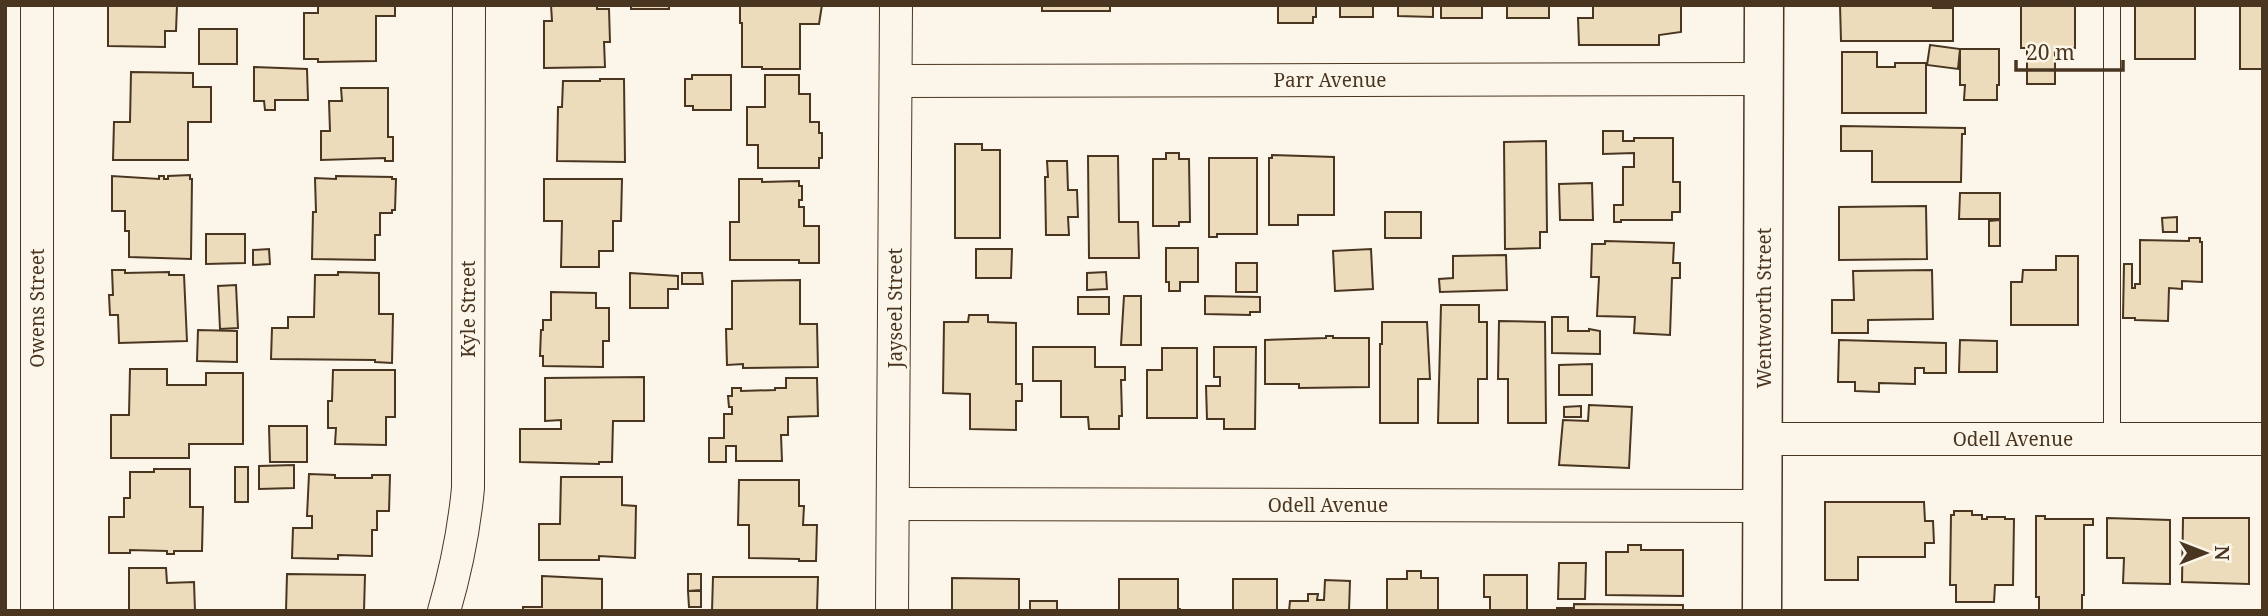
<svg xmlns="http://www.w3.org/2000/svg" width="2268" height="616" font-family="'Noto Serif',serif">
<style>
.building{fill:#ecdcbc;stroke:#4a3520;stroke-width:2}
.lines{fill:none;stroke-linecap:round;stroke-linejoin:round}
.service-casing{stroke:#4a3520;stroke-width:18}
.minor-casing{stroke:#4a3520;stroke-width:34}
.tertiary-casing{stroke:#4a3520;stroke-width:41}
.service{stroke:#fbf6e9;stroke-width:16}
.minor{stroke:#fbf6e9;stroke-width:32}
.tertiary{stroke:#fbf6e9;stroke-width:38}
.labels{text-anchor:middle;stroke-width:5;stroke-linejoin:round;paint-order:stroke}
.street-label{font-size:19px;fill:#4a3520;stroke:#fbf6e9}
</style>
<rect width="100%" height="100%" fill="#fbf6e9"/>
<g class="building">
<path d="M108,5H177L176,31H165V47L108,46Z"/>
<path d="M318,5H395V16H376V61L318,62V59H304V13H318Z"/>
<path d="M551,5H597V9H609L610,42H604L605,67L544,68V21H552Z"/>
<rect x="631" y="5" width="38" height="4"/>
<path d="M740,5H822L819,24H800V69H762V67H742V23H740Z"/>
<rect x="1042" y="5" width="68" height="6"/>
<path d="M1278,5H1316V17H1313V23H1278Z"/>
<rect x="1340" y="5" width="33" height="12"/>
<path d="M1398,5H1433V17L1398,16Z"/>
<rect x="1441" y="5" width="41" height="13"/>
<rect x="1507" y="5" width="42" height="13"/>
<path d="M1593,5H1681V32L1659,35V45H1579L1578,18H1593Z"/>
<path d="M1840,5H1933V8H1953V41H1841Z"/>
<path d="M2021,5H2075V48H2055V84H2027V48H2021Z"/>
<rect x="2135" y="5" width="60" height="54"/>
<rect x="2240" y="5" width="23" height="64"/>
<rect x="199" y="29" width="38" height="35"/>
<path d="M1930,45L1960,49L1958,69L1927,65Z"/>
<path d="M1960,49H1999V85H1997V100H1964L1965,85H1960Z"/>
<path d="M1842,52H1877V67H1895V63H1926V113H1842Z"/>
<path d="M254,67L307,69L308,100H275V110H265L264,101H254Z"/>
<path d="M131,72L193,73V87H211V122H188V160H113L114,122H130Z"/>
<path d="M692,75H731V110H693V106H685V79H692Z"/>
<path d="M765,75H799V94H810V122H819V133H822V158H819V168H758V145H747V107H765Z"/>
<path d="M600,79H624L625,162L557,161L558,107H562L563,81H600Z"/>
<path d="M341,88H388V137H393V161H385V158L321,160V131H330L329,101H342Z"/>
<path d="M1841,126L1965,128V134H1962L1961,182H1872V151H1841Z"/>
<path d="M1603,131H1623V141H1634V138H1673V182H1680V212H1672V220H1621V222H1614V205H1623V167H1634V153L1603,154Z"/>
<path d="M1546,141L1547,232H1540V248L1505,249L1504,142Z"/>
<path d="M955,144H982V150H1000V238H955Z"/>
<path d="M1166,153H1179V159H1189L1190,222H1179V226H1153V159H1166Z"/>
<path d="M1272,155L1334,157V215H1298V225H1269V158H1272Z"/>
<path d="M1088,156H1118L1119,222H1138L1139,258H1089Z"/>
<path d="M1209,158H1257V234H1217V237H1209Z"/>
<path d="M1047,161H1067L1068,190H1077L1078,217H1068L1069,235H1046L1045,177H1048Z"/>
<path d="M190,175V179H192L191,259L129,257V231H125V211H112V176L159,179V176H164V179H168V176Z"/>
<path d="M336,176L392,177V179H396L395,210H392V213H380V235H375V260L312,259L313,212H316L315,178L336,179Z"/>
<path d="M544,179H622L621,221H613V251H599V267H561L562,221H544Z"/>
<path d="M739,179H762V182L799,181V186H802V200H799V207H804V226H819V263H799V260H730V222H739Z"/>
<path d="M1592,183L1593,220H1560L1559,184Z"/>
<path d="M1960,193H2000V219H1959Z"/>
<path d="M1926,206L1927,259L1839,260V207Z"/>
<rect x="1385" y="212" width="36" height="26"/>
<path d="M2177,217V232H2163L2162,218Z"/>
<path d="M2000,220V246H1989V221Z"/>
<path d="M206,234H245V263L206,264Z"/>
<path d="M2189,238H2200V242H2202V282L2182,281V289L2169,288L2168,321L2135,320V318H2123L2124,264H2132V288H2135V284H2140V240L2189,241Z"/>
<path d="M1605,241L1674,243L1673,263H1680V278H1672L1670,335L1634,333L1635,317L1597,316L1599,277H1591L1592,244H1605Z"/>
<path d="M1166,248H1198V282H1180V291H1169V282H1166Z"/>
<path d="M269,249L270,264L253,265V250Z"/>
<path d="M976,249H1012L1011,278H976Z"/>
<path d="M1371,249L1373,289L1335,291L1333,251Z"/>
<path d="M1506,255L1507,290L1440,292L1439,279L1453,278V256Z"/>
<path d="M2056,256H2078V325H2011V282H2022L2023,270H2056Z"/>
<rect x="1236" y="263" width="21" height="29"/>
<path d="M112,270H125V273L169,272V275H184L187,341L119,343L118,315H110L109,295H113Z"/>
<path d="M1932,270L1933,319L1868,320V333H1832V300H1854L1853,271Z"/>
<path d="M338,272L379,273V314H393L392,363L375,362V360L271,359L272,328H288V317H314L315,275H338Z"/>
<path d="M1106,272L1107,289L1087,290V273Z"/>
<path d="M630,273L678,276V289H668V308H630Z"/>
<path d="M682,273H702L703,284H682Z"/>
<path d="M800,280V324H817L818,367L743,368V364L727,365L726,329H732V281Z"/>
<path d="M236,285L238,328L220,329L218,286Z"/>
<path d="M551,292L596,293V308H609V341H603V367L543,366V356H540L541,330H543V320H551Z"/>
<path d="M1124,296H1141V345H1121Z"/>
<path d="M1205,296L1260,297V312H1250V315L1205,314Z"/>
<rect x="1078" y="297" width="31" height="17"/>
<path d="M1441,305H1479V322H1487V379H1478V423H1438Z"/>
<path d="M969,315H988V322L1016,323V384H1022V401H1016V430L970,429V394L943,393L944,322H968Z"/>
<path d="M1552,317H1568V331H1589V329L1600,331V354L1552,353Z"/>
<path d="M1499,321L1545,322L1546,423H1508V379H1498Z"/>
<path d="M1382,322H1427L1430,379H1418V423H1380V344H1382Z"/>
<path d="M198,330L237,331V362L197,361Z"/>
<path d="M1326,336H1333V338H1369V387L1299,388V384H1265V340L1326,338Z"/>
<path d="M1839,340L1946,343V373H1924V368H1915V384L1879,383V392L1855,391V382H1838Z"/>
<path d="M1960,340L1997,341V372H1959Z"/>
<path d="M1033,347H1095V367H1125V380H1121L1122,416H1119V429H1089L1088,417H1061V381H1033Z"/>
<path d="M1214,347H1256L1255,429H1224V419H1207L1206,386H1220V377H1214Z"/>
<path d="M1162,348H1197V418H1147V370H1162Z"/>
<path d="M1592,364V395H1559V365Z"/>
<path d="M130,369H167V385H206V373H243V444H189V458H111V415H129Z"/>
<path d="M333,370H395V417H386V445L335,444L336,428H328V401H332Z"/>
<path d="M644,377V421H613L612,462H599V464L520,462V429H561V420L545,421V378Z"/>
<path d="M786,378H817L818,416L788,417V435H781L782,461H736V446H726V462H709V438H724V414H732V407H729L728,396H732V388H741V391L775,390V388H786Z"/>
<path d="M1589,405L1632,407L1629,468L1559,465L1563,420L1588,421Z"/>
<path d="M1581,406V417H1564V407Z"/>
<path d="M269,426H307V462H270Z"/>
<path d="M294,465V488L259,489V466Z"/>
<rect x="235" y="467" width="13" height="35"/>
<path d="M154,469H190V507H203L202,551H174V554H167V551L130,550V553H109V517H124V498H130V472H154Z"/>
<path d="M309,474L335,475V478H372V475H390L389,511H377V530H372V556L338,555V559L292,558L293,528H312V516H307Z"/>
<path d="M561,477H622V505L636,506L635,558L599,556V560H539V524H560Z"/>
<path d="M739,480H799V506H804L803,525H817L816,561H799V559L749,558V525H738Z"/>
<path d="M1825,502H1924L1925,521H1933L1934,543H1925V557H1858V580H1825Z"/>
<path d="M1954,511H1972V515H1982V519H1987V517H2005V519H2014L2013,585H1995L1994,602H1956V585H1950L1951,515H1954Z"/>
<path d="M2036,516H2045V519H2093V525H2084V595H2082V610L2039,611V597H2036Z"/>
<path d="M2107,518L2170,520V584L2123,583L2124,558H2107Z"/>
<path d="M2183,518H2249V584L2182,582Z"/>
<path d="M1628,545H1641V550H1683V596L1606,595V552H1628Z"/>
<path d="M1559,563H1586L1585,599H1558Z"/>
<path d="M129,568H166L167,583L194,582L195,611H129Z"/>
<path d="M1407,571H1421V578H1438V611H1387V579H1407Z"/>
<path d="M287,574L365,575L364,611H286Z"/>
<path d="M688,574H701V590L688,591Z"/>
<path d="M1484,575H1527V611H1490V597H1484Z"/>
<path d="M542,576L602,579V611H523V607H542Z"/>
<path d="M713,577H818L817,611H712Z"/>
<path d="M952,578L1019,579V611H952Z"/>
<path d="M1119,579H1178V609H1180L1181,611H1119Z"/>
<path d="M1233,579H1277V611H1229H1233Z"/>
<path d="M1325,580L1350,581L1349,611H1289L1290,601H1308V594H1318L1317,600H1324Z"/>
<path d="M688,591H701V607H689Z"/>
<rect x="1030" y="601" width="27" height="10"/>
<path d="M1574,604L1683,605V611H1557V608H1574Z"/>
</g>
<g class="lines">
<defs>
<path id="service" d="M2112,5V439"/>
<g id="minor">
<path d="M896,81L1764,79"/>
<path d="M1764,439H2263"/>
<path d="M893,504L1763,506"/>
<path d="M37,611V5"/>
<path d="M444,611C456,570 464,530 468,488L469,5"/>
<path d="M892,611L896,5"/>
</g>
<path id="tertiary" d="M1762,611L1764,5"/>
</defs>
<use href="#service" class="service-casing"/>
<use href="#minor" class="minor-casing"/>
<use href="#tertiary" class="tertiary-casing"/>
<use href="#service" class="service"/>
<use href="#minor" class="minor"/>
<use href="#tertiary" class="tertiary"/>
</g>
<g class="labels">
<g class="street-label">
<text x="1330" y="87">Parr Avenue</text>
<text transform="translate(37 308) rotate(-90)" y="7">Owens Street</text>
<text transform="translate(895 308) rotate(-90)" y="7">Jayseel Street</text>
<text transform="translate(1764 308) rotate(-90)" y="7">Wentworth Street</text>
<text transform="translate(468 309) rotate(-90)" y="7">Kyle Street</text>
<text x="2013" y="446">Odell Avenue</text>
<text x="1328" y="512">Odell Avenue</text>
</g>
</g>
<rect width="2268" height="616" fill="none" stroke="#4a3520" stroke-width="14"/>
<g transform="translate(2205 553) rotate(90)" stroke="#fbf6e9" stroke-width="5" paint-order="stroke">
<path d="M0-5L12 26L0 18L-12 26Z" fill="#4a3520"/>
<text y="-10" font-size="19" font-weight="bold" text-anchor="middle" fill="#4a3520">N</text>
</g>
<path d="M2016 60v10h107v-10" fill="none" stroke="#4a3520" stroke-width="3.5"/>
<text x="2026" y="60" font-size="21" fill="#4a3520" stroke="#fbf6e9" stroke-width="5" paint-order="stroke">20 m</text>
</svg>
